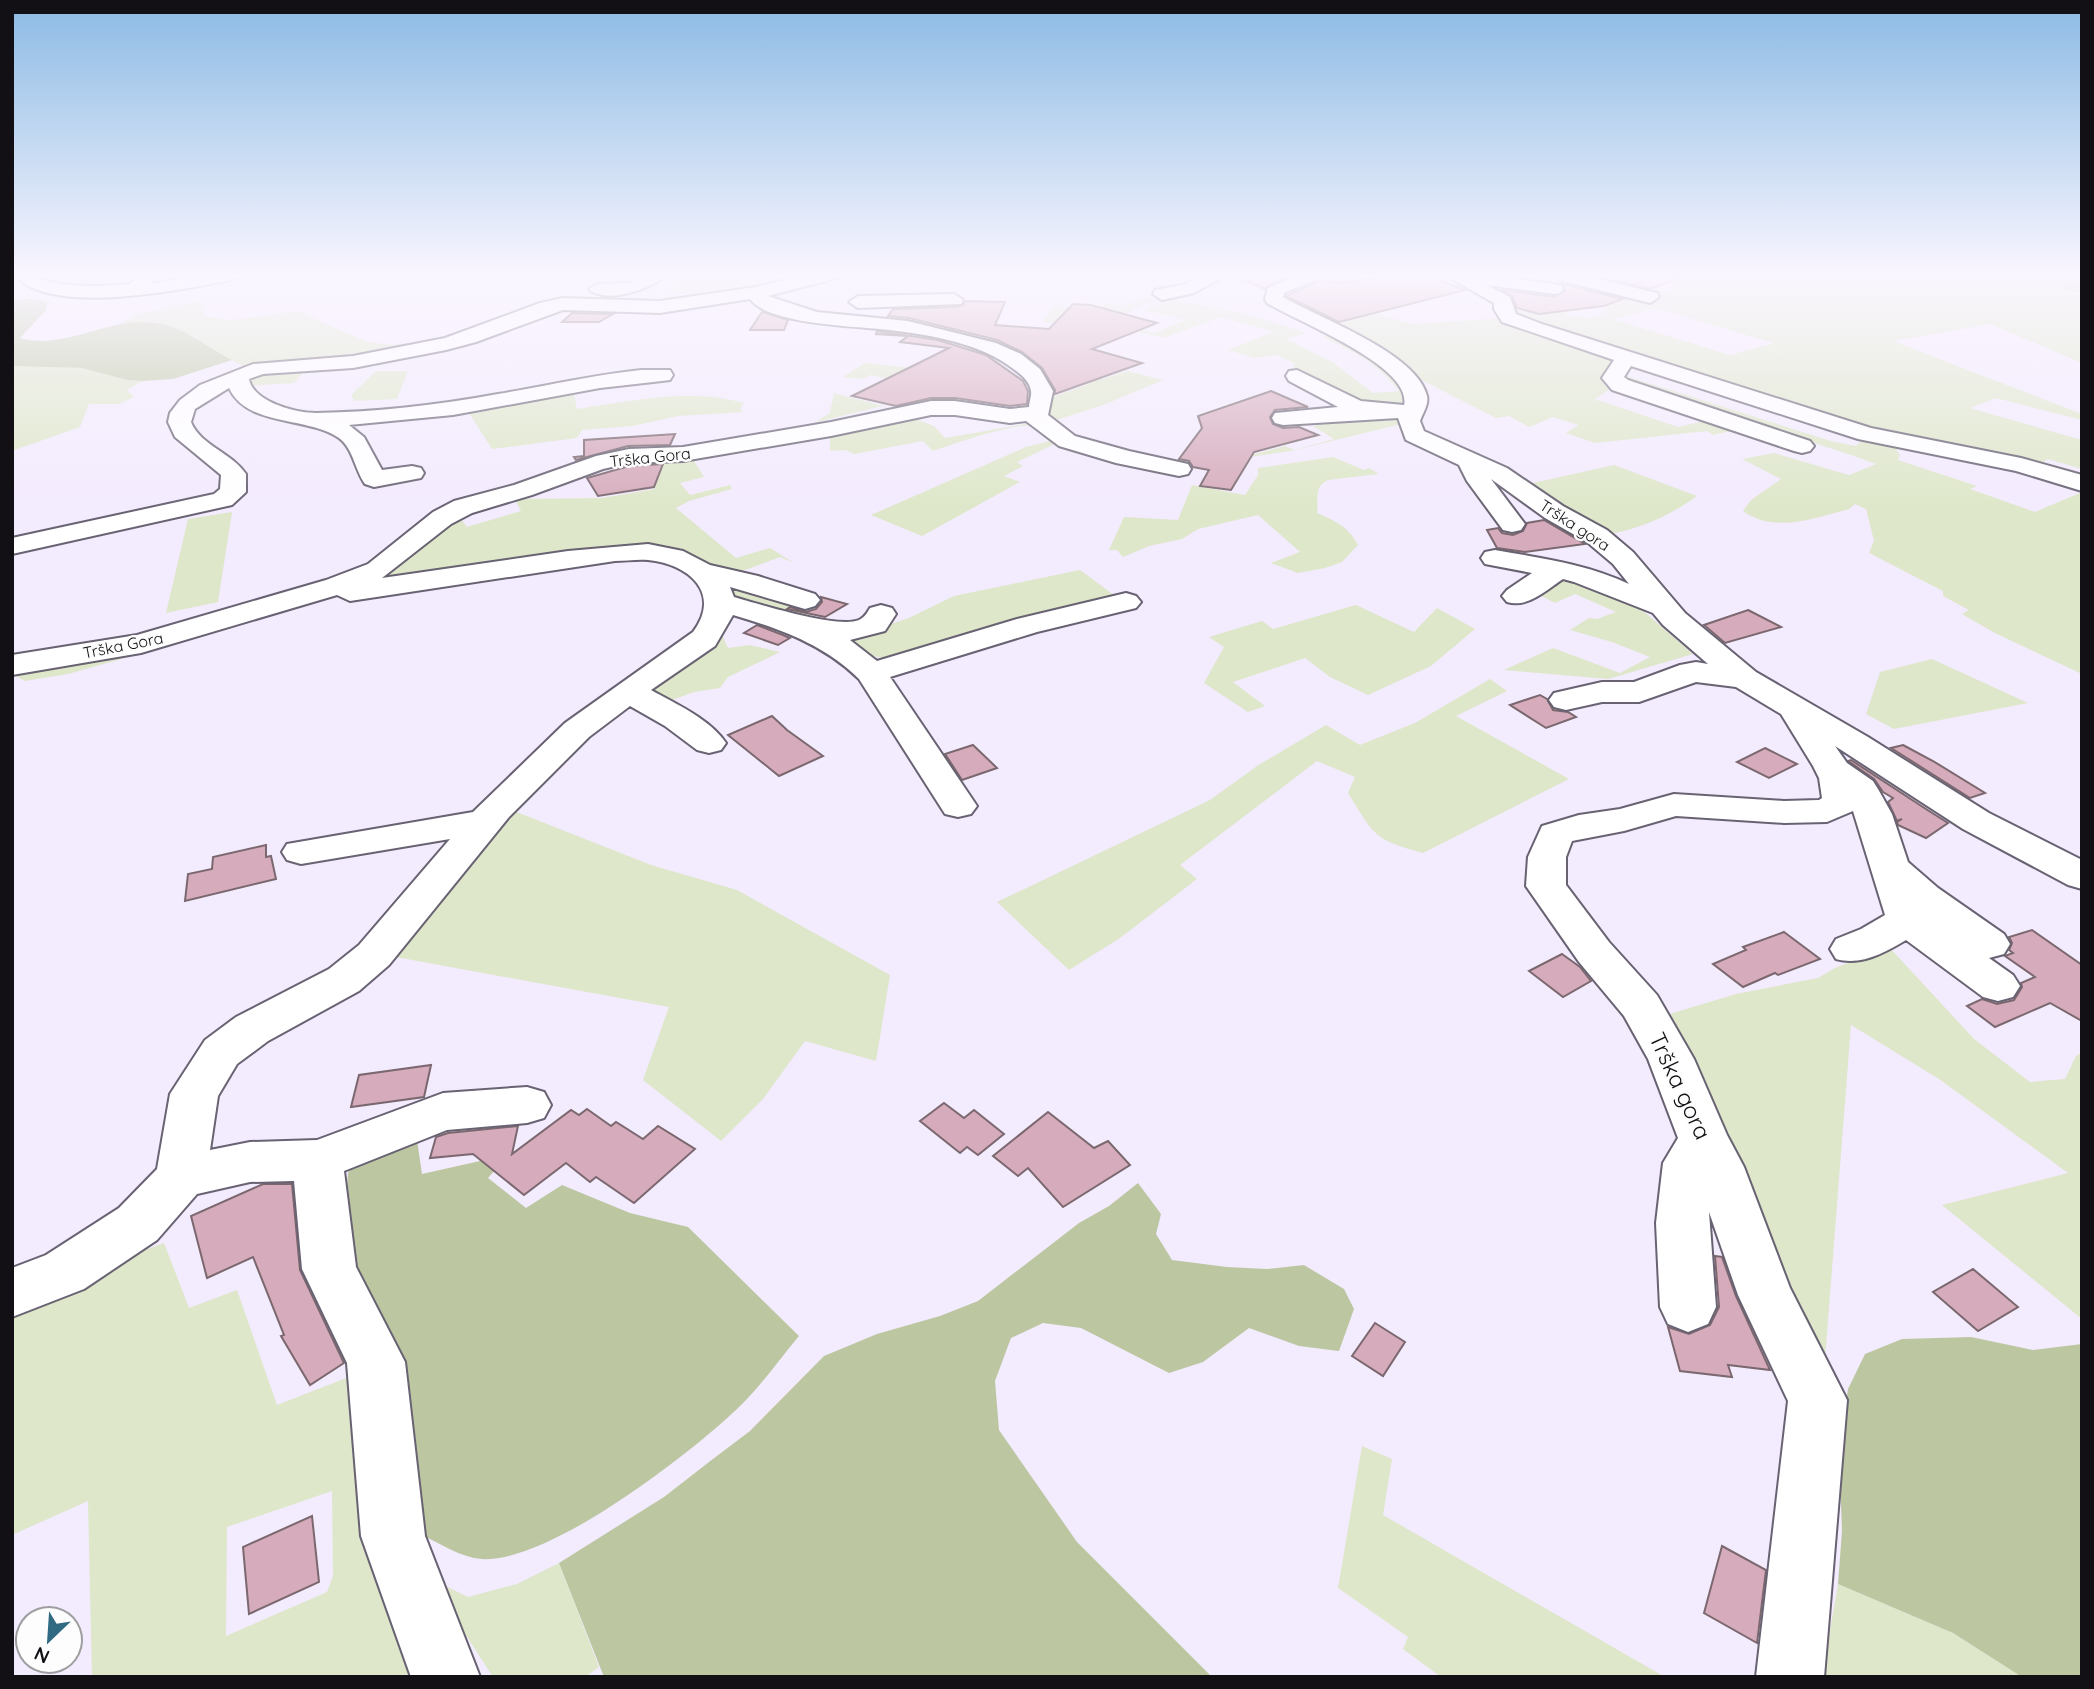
<svg xmlns="http://www.w3.org/2000/svg" width="2094" height="1689" font-family="Quicksand,sans-serif">
<style>
.green{fill:#dee7c9;fill-rule:evenodd}
.forest{fill:#bcc7a1}
.building{fill:#d6acbc;stroke:#7b686f;stroke-width:2}
.lines{fill:none;stroke-linecap:round;stroke-linejoin:round}
.minor-casing{stroke:#686272;stroke-width:4}
.minor{fill:#fff;fill-rule:evenodd}
.labels{text-anchor:middle;stroke-width:5;stroke-linejoin:round;paint-order:stroke}
.far-street-label{font-size:16px;fill:#120f15;stroke:#fcfdfc}
.near-street-label{font-size:23px;fill:#120f15;stroke:#fcfdfc}
</style>
<rect width="100%" height="100%" fill="#f3ebfe"/>
<g class="green">
<path d="M707,274H770L757,283L752,290L727,296L666,292C676,277 691,275 707,274Z"/>
<path d="M1328,274H1391L1403,278L1385,294L1334,280L1321,287L1341,303L1411,324L1504,318L1617,358C1615,385 1617,386 1595,399L1678,427L1713,419L1745,428L1713,435L1707,431L1595,443L1566,433L1579,425L1553,417L1529,427L1509,416L1496,418L1410,374L1312,312L1331,309L1303,290L1285,294L1286,290Z"/>
<path d="M1660,274H2044L2067,291L2082,292V316L2076,317L2082,320V363L1990,324L1893,341L2082,414V420L1996,398L1970,408L2082,440V469L2048,459L2036,467L1902,440L1516,316L1513,309L1517,302L1568,312L1566,315L1590,318L1607,313L1602,311L1608,305L1650,292L1670,290L1681,279ZM1656,308L1773,343H1774L1730,355L1613,319Z"/>
<path d="M1163,295H1167L1134,309L1114,323L1154,333L1185,320L1145,310L1169,299L1246,314L1307,333L1286,339L1334,363L1373,393L1399,391C1379,364 1351,350 1322,337L1335,335L1389,368L1404,394L1401,405L1375,407L1326,387L1292,366L1295,364L1277,355L1254,358L1228,350L1273,332L1222,317L1163,338L1131,330L1042,322L1055,304L1065,308L1096,311L1104,304L1124,305Z"/>
<path d="M199,301L205,306V316L231,320L298,311L368,342L392,345L444,338L356,356L280,360L243,366L204,346L195,337L151,322L118,325L135,315Z"/>
<path d="M864,363L959,373L900,381L870,375L864,379L843,377Z"/>
<path d="M12,366L82,368L127,380L143,381L127,390L134,397L119,404H89L80,427L12,451Z"/>
<path d="M308,367L294,383L248,386L245,375Z"/>
<path d="M376,371H408L397,399L354,401L351,395Z"/>
<path d="M1128,371L1163,380L1106,404L1050,422L1046,409L1050,398L1089,384L1084,380L1093,377L1102,379Z"/>
<path d="M1620,374L1831,441L1856,446L1863,440L1895,447L1900,455L1898,460L1977,486L1970,489L2035,512L2082,492V674L1995,633L1962,614L1969,610L1943,596V591L1869,553L1874,541L1866,509L1855,504L1849,509C1815,518 1774,534 1743,511L1751,500L1781,479L1742,459L1774,453L1849,475L1876,464C1792,433 1704,413 1620,380Z"/>
<path d="M573,389L577,409C632,401 690,388 744,403L740,409L743,412L678,416L632,426L582,430L577,438L492,449L469,413V408Z"/>
<path d="M834,393L883,406L816,422L830,413Z"/>
<path d="M1399,413L1401,424L1291,451L1242,458L1220,436L1255,454L1285,446L1294,450L1334,439L1313,426L1332,421Z"/>
<path d="M907,416L934,426L945,438L1036,422L1038,426C1014,422 958,443 933,451L923,441L854,454L846,450L830,451V434Z"/>
<path d="M1057,439L1061,441L1017,462L1023,466L1004,476L1020,482L922,536L871,515L1026,447Z"/>
<path d="M691,456L704,477L680,483L690,495L730,485L732,489L689,501L676,508L736,558L770,548L794,563L780,557L742,571L712,567L661,549L366,584L400,565L459,516L467,527L521,511L515,499L602,498L655,489L649,481H636L615,463Z"/>
<path d="M1333,457L1364,470L1369,468L1379,474L1328,480C1313,487 1319,499 1317,513C1335,521 1349,527 1358,545L1342,562L1325,568L1298,573L1271,563L1300,552L1258,515L1198,529L1182,539L1149,546L1123,557L1117,550H1109L1124,517L1178,520L1192,485L1245,495L1258,475V468Z"/>
<path d="M1614,465L1697,496C1670,516 1639,529 1605,535L1524,485Z"/>
<path d="M232,512L218,602L166,613L188,519Z"/>
<path d="M1080,570L1118,598L898,658C869,659 864,653 843,635H857L909,618L954,596Z"/>
<path d="M1565,576L1616,592L1640,608L1693,654L1608,679L1504,670L1553,648L1620,673L1650,657L1612,642L1570,630L1589,618L1597,619L1616,612L1575,594L1555,603L1539,595Z"/>
<path d="M740,584L802,605L798,611L830,621L802,623L725,596L722,587Z"/>
<path d="M1356,605L1414,632L1437,608L1475,629L1431,666L1368,695L1330,677L1305,658L1233,682L1265,706L1248,712L1204,683L1224,647L1209,637L1262,621L1273,629Z"/>
<path d="M722,635L728,648L750,645L780,652L728,677L720,688L694,692L667,702L645,693Z"/>
<path d="M164,647L68,674L25,681L12,674L109,654Z"/>
<path d="M1932,659L2028,703L1894,729L1866,714L1880,672Z"/>
<path d="M1490,679L1507,691L1456,716L1569,779L1423,853C1373,839 1375,836 1348,793L1355,777L1317,761L1180,865L1197,879L1120,938L1069,970L997,902L1210,800L1257,766L1326,725L1360,745L1415,723Z"/>
<path d="M509,809L651,865L737,890L890,975L876,1061L805,1041L763,1099L721,1141L643,1080L669,1007L385,955Z"/>
<path d="M1889,947L1974,1039L2030,1082L2065,1079L2076,1056L2082,1052V1319L1942,1205L2068,1173L1939,1079L1851,1025L1824,1372L1660,1017L1736,994L1818,978L1835,968Z"/>
<path d="M164,1243L189,1308L237,1290L277,1405L354,1375L423,1677H92L88,1501L12,1535V1306L108,1263ZM332,1491L333,1576L327,1592L226,1636L227,1527Z"/>
<path d="M1362,1446L1392,1459L1383,1515L1665,1677H1441L1403,1649L1408,1637L1338,1588Z"/>
<path d="M559,1563L599,1667L585,1677H493L429,1578L468,1597L517,1584Z"/>
<path d="M1838,1584L1953,1633L2022,1677H1822Z"/>
</g>
<g class="forest">
<path d="M2044,274H2082V292L2067,291Z"/>
<path d="M31,299L47,302L46,310L20,338C64,351 110,316 155,323C185,327 206,347 232,360L173,379L143,381L127,380L82,368L12,366V300Z"/>
<path d="M417,1140L422,1174L480,1161L502,1162L488,1178L526,1208L562,1185L630,1213L688,1227L799,1336C779,1360 760,1387 737,1409C691,1453 539,1572 474,1558C455,1554 434,1540 416,1532L343,1251L348,1173L360,1157Z"/>
<path d="M1138,1183L1161,1214L1156,1234L1172,1260L1227,1267L1267,1269L1304,1265L1344,1289L1354,1309L1339,1351L1299,1346L1249,1328L1203,1362L1169,1373L1081,1328L1043,1323L1011,1338L995,1381L999,1430L1077,1542L1212,1677H604L559,1563L664,1497L709,1462L750,1431L824,1356L877,1334L940,1316L978,1301L1079,1223L1109,1206Z"/>
<path d="M1971,1337L2033,1350L2082,1344V1677H2022L1953,1633L1838,1584L1842,1531L1839,1451L1848,1389L1865,1354L1902,1339Z"/>
</g>
<g class="building">
<path d="M1230,274H1294L1267,286L1265,289Z"/>
<path d="M1402,274H1423L1465,290L1339,322L1286,296L1320,281L1345,283Z"/>
<path d="M1615,274H1682L1683,277L1650,289L1603,278Z"/>
<path d="M1562,284L1623,299L1604,306L1539,314L1517,308L1512,296L1501,290L1554,297L1565,291Z"/>
<path d="M965,301L1005,302L995,325L1049,329L1073,304L1091,305L1157,323L1092,349L1142,363L1055,394V390L1042,368L1022,352L997,340L909,318L888,316L893,309L957,307L963,305Z"/>
<path d="M762,312L788,320L784,330H750Z"/>
<path d="M572,313L613,314L599,322H562Z"/>
<path d="M877,331L938,340L986,355L1023,381L1028,391L1027,404L1010,406L955,398H931L896,406L852,396L949,348L900,342L908,336L876,334Z"/>
<path d="M1271,391L1308,407L1275,410L1270,417L1273,424L1283,428L1299,427L1318,435L1254,452L1231,490L1200,486L1209,470L1193,467L1189,461L1179,459L1202,428L1198,416Z"/>
<path d="M675,434L670,445L628,446L576,460L574,457L584,456V440Z"/>
<path d="M663,464L654,487L598,496L587,478L629,466Z"/>
<path d="M1544,520L1585,544L1525,552L1497,548L1487,530L1498,528L1502,533L1513,535L1523,531L1527,523Z"/>
<path d="M821,597L847,604L825,617L787,609L790,607L806,612L816,609L822,602Z"/>
<path d="M1748,610L1781,627L1725,643L1704,625Z"/>
<path d="M757,625L783,635L790,638L778,645L744,633Z"/>
<path d="M1540,695L1547,699L1553,710L1568,712L1576,717L1546,728L1510,705Z"/>
<path d="M772,716L787,730L823,756L779,776L728,735Z"/>
<path d="M973,745L997,768L962,780L945,754Z"/>
<path d="M1903,745L1933,761L1985,793L1970,798L1891,748Z"/>
<path d="M1765,748L1797,764L1769,778L1737,762Z"/>
<path d="M1851,760L1929,811L1948,823L1926,838L1898,825L1897,822L1902,819L1897,821L1888,802L1893,798L1883,792L1874,779L1848,761Z"/>
<path d="M266,845V857L271,856L276,879L185,901L188,874L212,869L213,857Z"/>
<path d="M2032,930L2082,965V1021L2050,1003L1995,1027L1967,1006L1982,999L1997,1004L2014,1000L2022,987L2021,983L2035,977L2005,956L2013,953L2009,950L2012,943L2009,937Z"/>
<path d="M1784,932L1820,959L1778,975L1775,973L1743,987L1713,964L1746,950L1743,947Z"/>
<path d="M1562,954L1580,967L1591,981L1563,997L1529,971Z"/>
<path d="M431,1065L424,1097L351,1107L359,1075Z"/>
<path d="M944,1103L964,1118L974,1110L1004,1134L978,1155L967,1147L960,1153L920,1121Z"/>
<path d="M587,1109L611,1126L616,1122L643,1139L658,1126L695,1149L634,1203L596,1177L590,1182L566,1163L524,1195L473,1154L430,1158L436,1137L448,1133L518,1126L512,1154L571,1110L579,1115Z"/>
<path d="M1048,1112L1094,1148L1108,1141L1130,1165L1063,1207L1028,1168L1018,1176L993,1156Z"/>
<path d="M263,1184H292L300,1270L344,1363L310,1385L281,1336L284,1335L253,1257L207,1278L191,1216Z"/>
<path d="M1715,1256L1722,1257L1736,1296L1770,1370L1728,1365L1732,1377L1680,1371L1668,1327L1689,1334L1710,1325L1719,1307Z"/>
<path d="M1973,1269L2018,1307L1978,1331L1933,1292Z"/>
<path d="M1375,1323L1405,1342L1383,1376L1352,1356Z"/>
<path d="M312,1516L319,1582L249,1614L243,1547Z"/>
<path d="M1722,1546L1766,1570L1757,1643L1704,1613Z"/>
</g>
<g class="lines">
<defs>
<g id="minor">
<path d="M14,274C32,273 44,282 62,284C85,287 107,286 130,284L141,274H160L151,284L209,274H244L235,279C187,289 48,318 14,274Z"/>
<path d="M646,274H667C654,289 604,305 589,289L598,284L629,283Z"/>
<path d="M810,274H840L837,278L768,296L817,312L908,321L996,343L1021,354L1040,369L1053,391L1048,415L1075,436L1129,451L1188,464L1191,469L1188,474L1179,476L1116,463L1059,446L1026,421L1010,423L955,415H931L831,436L683,461L629,463L603,469L532,495L472,513L451,524L382,578L568,551L648,544L683,551L710,565L758,576L815,594L820,600L815,606L805,609L730,587L734,597C759,604 837,629 859,620C865,617 867,613 870,608L881,605L892,608L896,614L885,631L850,640L877,661L1017,619L1126,593L1136,596L1141,602L1136,608L1037,632L890,677L977,806L971,814L958,817L945,814L859,679C823,644 780,629 733,615L715,646L651,690C676,704 710,719 726,743L721,750L709,753L697,750L665,726L630,706L589,737L509,817L389,965L359,991L268,1041L237,1064L218,1096L210,1150L250,1142L317,1140L443,1093L527,1087L544,1092L551,1105L544,1118L527,1123L447,1130L344,1171L356,1267L405,1362L425,1536L480,1677H411L361,1536L347,1363L302,1269L294,1181L250,1182L197,1194L157,1240L84,1289L12,1317V1268L46,1255L119,1208L157,1169L170,1094L205,1040L236,1017L329,969L359,945L450,839L301,864L287,860L282,852L287,844L473,812L565,723L693,632C722,593 689,564 648,560C637,559 626,561 615,561L350,601L337,595L141,653L12,675V655L137,635L326,580L368,564L433,512L454,501L514,485L596,456L629,449L683,447L831,422L931,401H955L1010,409L1029,407C1029,402 1032,395 1031,391C1030,382 1022,375 1015,370C981,343 931,335 889,330C857,326 769,325 750,299L660,313L563,310L476,342L446,350L353,368L263,374L249,379C253,402 296,413 316,413C377,412 438,405 498,394C546,386 593,375 641,370H670L673,375L670,380L662,381L600,388L453,415L349,425L364,437L382,470L412,466L421,468L424,473L421,478L374,487L365,484C355,470 353,448 339,438C307,416 247,427 229,388L195,409L191,422C200,445 232,453 246,474V492L232,505L12,554V538L214,494L220,489L221,475L175,437L168,422L170,413L180,400L200,385L253,364L353,356L445,338L540,303L563,298L660,301L756,287Z"/>
<path d="M1206,274H1228L1194,293L1162,300L1153,294L1155,290L1183,285Z"/>
<path d="M1300,274H1323L1320,278L1284,293L1283,297C1319,318 1417,353 1427,396C1429,404 1423,413 1420,421L1424,431L1507,468L1563,506L1607,530L1633,552L1685,613L1756,672L1868,737L1989,813L2082,860V889L2068,885L1963,829L1835,746L1847,763L1873,781L1878,789L1892,814L1908,862L1938,888L2004,934L2010,944L2004,954L1989,958L2013,975L2020,986L2013,997L1998,1001L1983,997L1906,940C1884,953 1861,966 1836,959L1830,949L1836,939L1861,929L1885,915L1853,811L1827,822L1784,823L1676,816L1624,831L1572,841L1566,857V885L1609,942L1657,995L1694,1059L1727,1135L1744,1167L1790,1288L1847,1400L1824,1677H1756L1788,1401L1738,1295L1709,1212L1716,1307L1708,1324L1688,1332L1668,1324L1660,1307L1656,1223L1663,1163L1678,1138L1648,1059L1624,1016L1579,962L1526,886L1528,857L1542,826L1579,815L1620,809L1674,794L1784,801L1819,800L1822,798L1819,778L1813,766L1781,714L1736,687L1696,682L1639,702H1602L1566,710L1554,707L1549,700L1554,693L1602,682H1634L1680,665L1696,662L1708,664L1663,625L1653,613L1574,582L1563,579C1545,591 1528,608 1507,602L1502,596L1507,590L1532,573L1485,564L1481,558L1485,552L1495,550C1541,558 1587,564 1629,584L1613,564L1587,542L1545,518L1491,479L1525,524L1521,530L1512,532L1503,530L1467,481L1459,465L1406,440L1398,418L1283,425L1275,423L1272,418L1275,413L1338,407L1289,381L1286,376L1289,371L1297,370L1361,401L1404,405C1413,366 1296,321 1267,303L1265,299L1268,288Z"/>
<path d="M1443,274H1484L1560,285L1563,289L1560,293L1554,294L1486,285L1510,297L1516,314L1542,324L1871,428L2021,458L2082,475V491L2016,471L1858,439L1631,366L1624,377L1628,380L1810,441L1814,446L1810,451L1802,453L1794,451L1612,390L1602,378L1614,360L1502,322L1494,309V303Z"/>
<path d="M1558,274H1577L1657,293L1659,297L1650,303L1559,280Z"/>
<path d="M954,294L963,300L961,304L858,308L849,302L858,296Z"/>
</g>
</defs>
<use href="#minor" class="minor-casing"/>
<use href="#minor" class="minor"/>
</g>
<linearGradient id="sky" x2="0" y2="1"><stop stop-color="#8bbae4"/><stop offset="0.54" stop-color="#faf6ff"/><stop offset="1" stop-color="#faf6ff" stop-opacity="0"/></linearGradient>
<rect width="2094" height="510" fill="url(#sky)"/>
<g class="labels">
<g class="far-street-label">
<text transform="translate(650 457) rotate(-6)" y="6">Trška Gora</text>
<text transform="translate(1575 525) rotate(33)" y="6">Trška gora</text>
<text transform="translate(123 645) rotate(-11)" y="6">Trška Gora</text>
</g>
<g class="near-street-label">
<text transform="translate(1680 1086) rotate(65)" y="8">Trška gora</text>
</g>
</g>
<rect width="2094" height="1689" fill="none" stroke="#120f15" stroke-width="28"/>
<g transform="translate(49 1640) rotate(205)"><circle r="33" fill="#fcfdfc" stroke="#9e9ea0" stroke-width="2"/>
<path d="M0-5L12 26L0 18L-12 26Z" fill="#2f6982"/>
<text y="-10" font-size="19" font-weight="bold" text-anchor="middle" fill="#120f15">N</text>
</g>
</svg>
